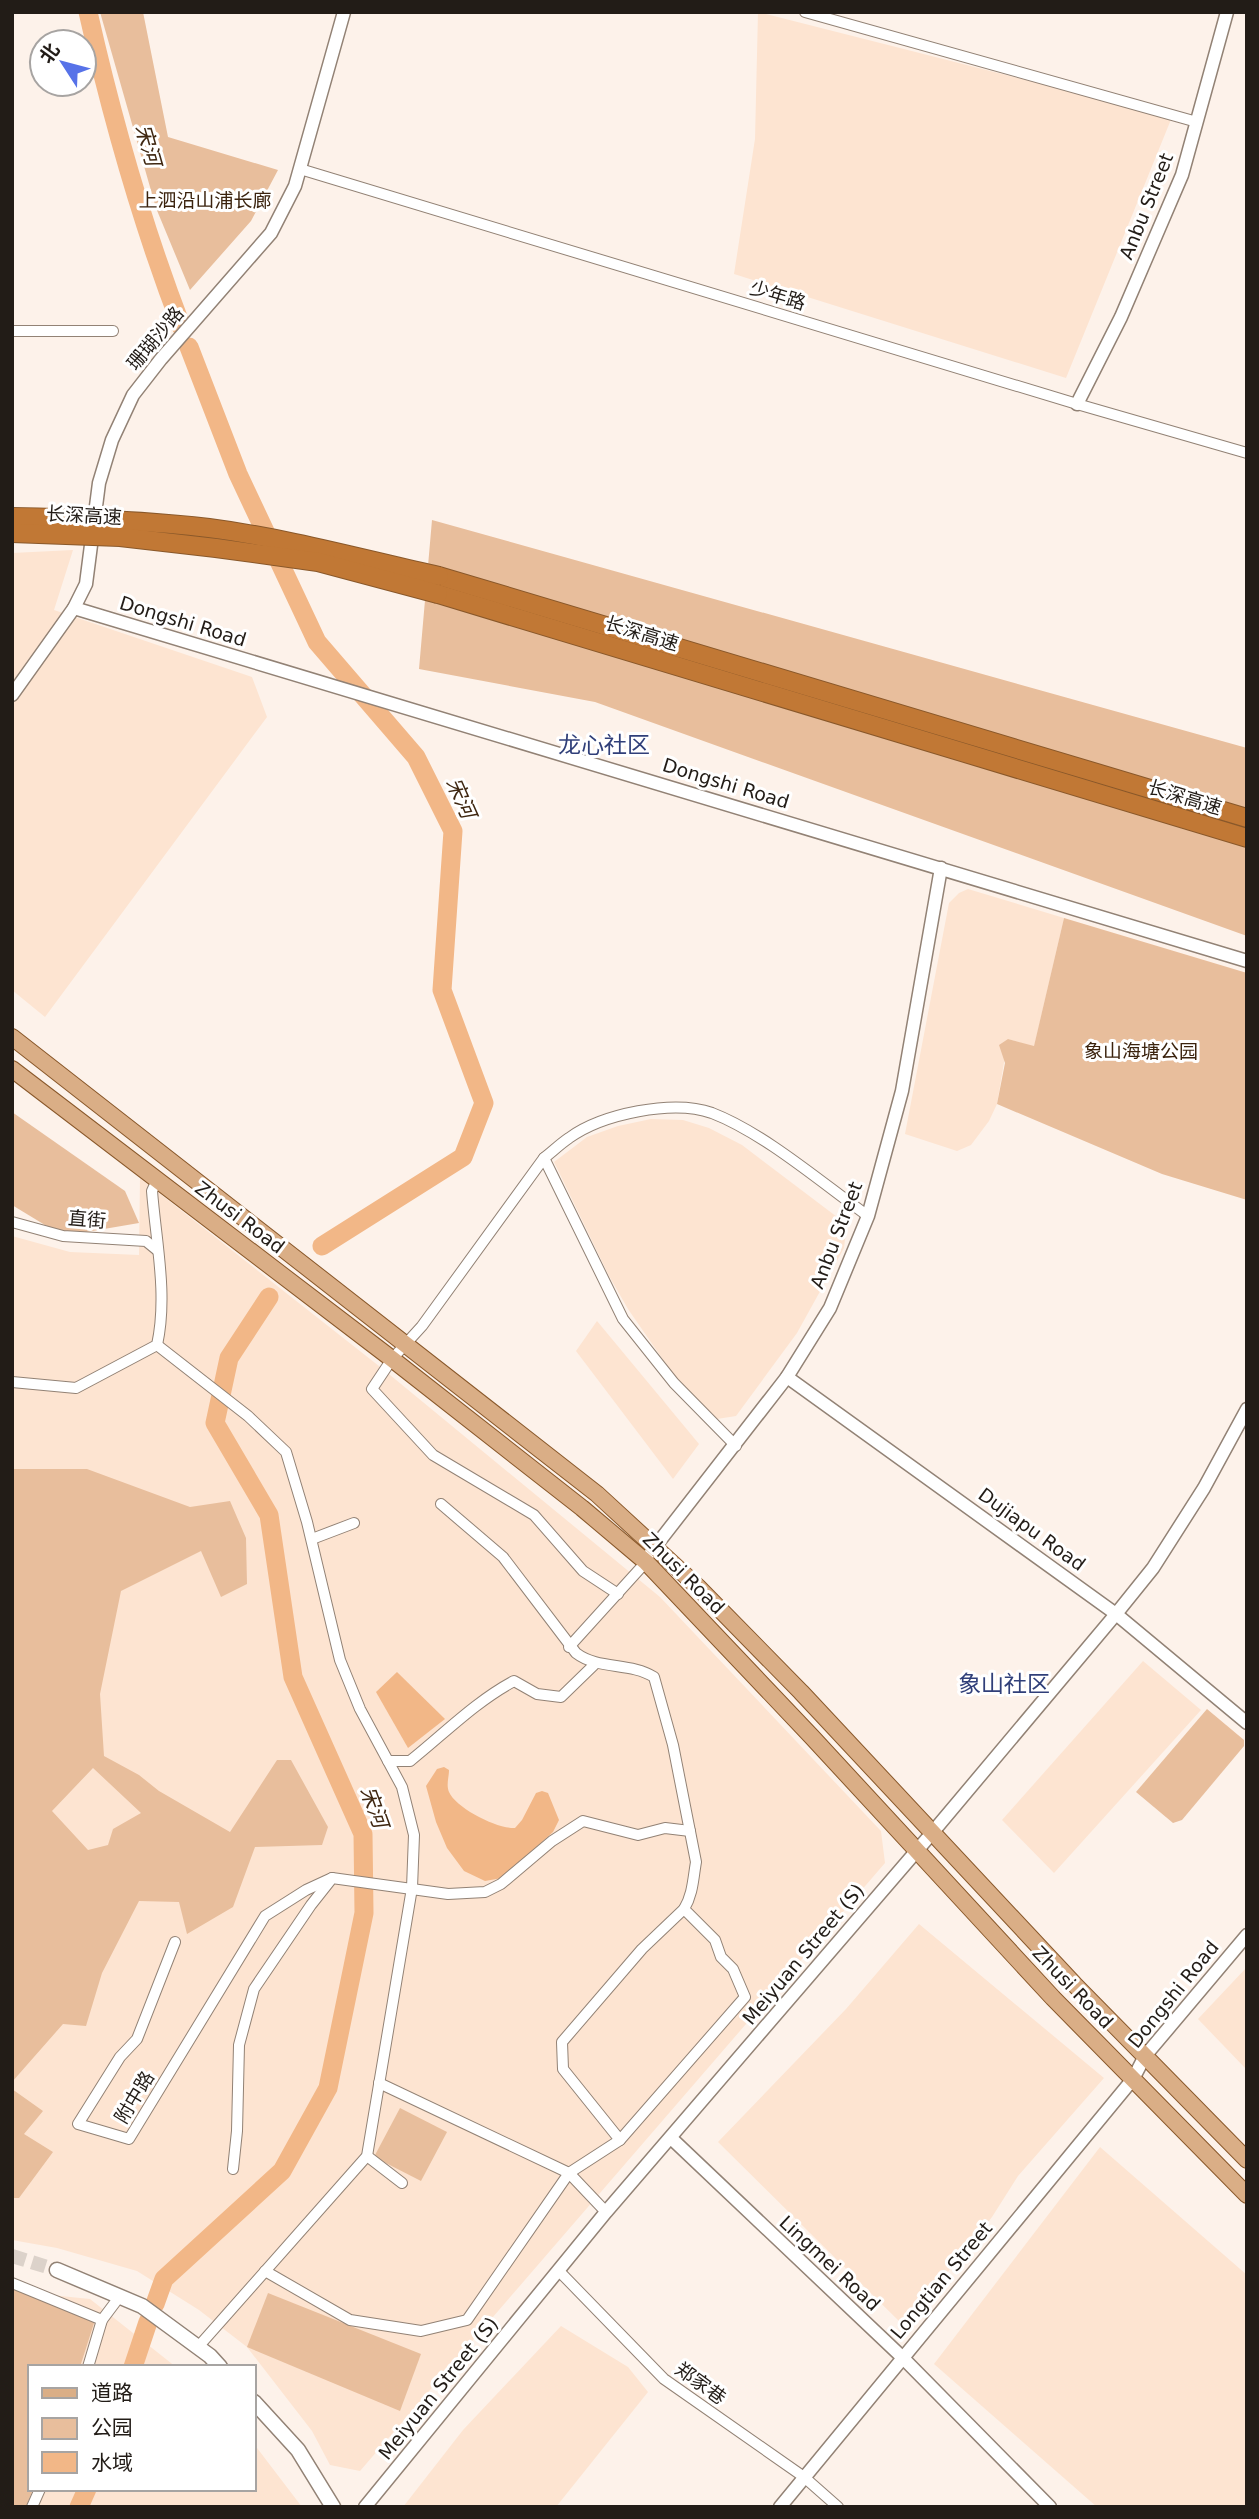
<svg xmlns="http://www.w3.org/2000/svg" width="1259" height="2519" font-family="'DejaVu Sans','Noto Sans SC',sans-serif">
<style>
.built{fill:#fde4d1}
.green{fill:#e8be9c;fill-rule:evenodd}
.water{fill:#f2b787}
.lines{fill:none;stroke-linecap:round;stroke-linejoin:round}
.river{stroke:#f2b787;stroke-width:19}
.secondary-tunnel{stroke:#dcd2ca;stroke-width:14;stroke-dasharray:14 7;stroke-linecap:butt}
.minor-casing{stroke:#928275;stroke-width:12}
.tertiary-casing{stroke:#928275;stroke-width:15}
.secondary-casing{stroke:#928275;stroke-width:17}
.primary-casing{stroke:#89582a;stroke-width:18}
.motorway-casing{stroke:#89582a;stroke-width:20}
.minor{stroke:#fff;stroke-width:10}
.tertiary{stroke:#fff;stroke-width:12}
.secondary{stroke:#fff;stroke-width:14}
.primary{stroke:#daae86;stroke-width:16}
.motorway{stroke:#c17835;stroke-width:18}
.motorway-bridge-casing{stroke:#89582a;stroke-width:20;stroke-linecap:butt}
.motorway-bridge{stroke:#c17835;stroke-width:18}
.labels{text-anchor:middle;stroke-width:6;stroke-linejoin:round;paint-order:stroke}
.park-label{font-size:19px;fill:#3b230e;stroke:#fff}
.street-label{font-size:19px;fill:#221c17;stroke:#fff}
.water-label{font-size:21px;font-style:italic;fill:#3f2711;stroke:#fff}
.quarter-label{font-size:23px;fill:#303f79;stroke:#fff}
</style>
<rect width="100%" height="100%" fill="#fdf2ea"/>
<g class="built">
<path d="M758,12L1172,117L1066,378L734,274L755,139Z"/>
<path d="M73,550L54,610L252,677L267,717L45,1017L12,990V553Z"/>
<path d="M968,889L1064,918L1034,1047L1008,1039L997,1104L989,1121L971,1145L957,1151L905,1134L949,903L959,893Z"/>
<path d="M651,1119L683,1120L709,1128L742,1145L841,1220L846,1231L844,1248L797,1333L736,1416L717,1419L675,1377L628,1309L609,1276L554,1162L587,1137L618,1126Z"/>
<path d="M140,1178L384,1370L660,1597L881,1831L885,1863L360,2471L330,2465L312,2431L247,2347L199,2310L137,2271L57,2248L12,2240V1236L70,1252L139,1255Z"/>
<path d="M597,1321L699,1444L673,1479L576,1351Z"/>
<path d="M1143,1661L1201,1710L1054,1873L1002,1820Z"/>
<path d="M919,1924L1104,2078L1018,2176L992,2217L904,2326L718,2142L846,2009Z"/>
<path d="M1247,1967V2070L1198,2019Z"/>
<path d="M1100,2147L1247,2275V2507H1097L934,2364Z"/>
<path d="M12,2291L90,2299L176,2367H30V2489H254V2444L302,2507H12Z"/>
<path d="M561,2326L628,2367L648,2392L556,2507H403L463,2430Z"/>
</g>
<g class="green">
<path d="M100,12H143L168,137L278,170L251,221L190,290L156,208Z"/>
<path d="M432,520L1247,748V936L595,702L419,669Z"/>
<path d="M1064,918L1247,973V1200L1162,1174L997,1104L1005,1063L999,1045L1008,1039L1034,1046Z"/>
<path d="M12,1112L125,1191L139,1223L63,1236L12,1205Z"/>
<path d="M12,1469H87L190,1507L230,1501L246,1538L247,1584L221,1597L201,1551L121,1591L100,1694L104,1756L139,1775L159,1791L230,1832L277,1760H291L328,1827L322,1845L255,1847L233,1907L187,1934L179,1902L139,1901L102,1973L86,2026L63,2024L12,2082ZM93,1768L141,1813L113,1829L108,1845L88,1850L52,1811Z"/>
<path d="M1207,1709L1244,1740V1746L1182,1820L1173,1823L1136,1792Z"/>
<path d="M12,2089L43,2111L24,2134L53,2152L19,2198H12Z"/>
<path d="M400,2108L447,2132L421,2181L374,2157Z"/>
<path d="M12,2279L95,2320L80,2367H30V2489H33L26,2507H12Z"/>
<path d="M268,2293L421,2354L400,2411L247,2347Z"/>
</g>
<g class="water">
<path d="M397,1672L445,1719L408,1748L376,1692Z"/>
<path d="M444,1767L449,1770C449,1777 446,1785 449,1792C456,1808 497,1829 515,1828L522,1820L536,1793L542,1791L548,1793L559,1820L553,1832L502,1878L485,1881L464,1871L447,1848L436,1822L426,1786L437,1769Z"/>
</g>
<g class="lines">
<g class="river">
<path d="M88,12C112,118 143,227 182,328"/>
<path d="M189,347L238,474L317,642L416,757L453,831L442,990L484,1103L463,1157L322,1246"/>
<path d="M155,2304L164,2279L282,2171L328,2088L364,1913L363,1834L293,1677L269,1515L215,1423L229,1358L269,1297"/>
<path d="M133,2367L148,2322"/>
<path d="M79,2507L87,2489"/>
</g>
<path class="secondary-tunnel" d="M12,2256L57,2270"/>
<defs>
<g id="minor">
<path d="M805,12L1197,122"/>
<path d="M300,169L1077,404L1247,453"/>
<path d="M12,331H113"/>
<path d="M544,1158L623,1319L674,1383L736,1446"/>
<path d="M12,1222L63,1236L146,1241L157,1250"/>
<path d="M157,1345L248,1416L286,1452L307,1522L340,1660L360,1709L402,1787L414,1835L412,1888L367,2156L198,2347"/>
<path d="M12,1382L76,1388L157,1345C168,1295 156,1242 152,1191L157,1180"/>
<path d="M312,1539L354,1523"/>
<path d="M618,1594L583,1571L534,1515L433,1455L372,1389L392,1359L422,1326L544,1158C552,1152 560,1144 569,1138C602,1114 673,1099 712,1113C764,1133 822,1183 868,1216"/>
<path d="M569,1647L646,1562"/>
<path d="M388,1761H410C445,1733 475,1702 514,1681L537,1694L561,1697L596,1663"/>
<path d="M332,1878L448,1894L485,1892L501,1884L552,1841L583,1821L638,1835L665,1828L690,1831"/>
<path d="M175,1942L137,2039L120,2057L78,2124L129,2139L265,1916L306,1890L332,1878"/>
<path d="M379,2083L569,2173L606,2212"/>
<path d="M620,2140L563,2069L562,2042L642,1949L684,1909"/>
<path d="M367,2156L402,2183"/>
<path d="M233,2169L237,2131L239,2045L254,1989L311,1905L330,1881"/>
<path d="M558,2270L664,2379L804,2477L838,2507"/>
<path d="M265,2271L350,2320L421,2331L467,2320L569,2173L620,2140L745,1997L733,1969L721,1957L715,1940L684,1909C693,1894 693,1879 696,1862L673,1745L654,1677C630,1662 598,1670 576,1653L503,1557L441,1504"/>
<path d="M12,2283L102,2320"/>
<path d="M88,2367L102,2320L120,2296"/>
<path d="M32,2507L40,2489"/>
</g>
<g id="tertiary">
<path d="M1077,404L1121,317L1182,175L1227,12"/>
<path d="M74,608L1247,961"/>
<path d="M12,695L74,608L86,584L99,483L112,440L133,395L161,359L271,233L295,186L344,12"/>
<path d="M787,1377L1116,1614L1247,1723"/>
<path d="M651,1552L787,1377L830,1308L868,1216L902,1091L941,868"/>
<path d="M671,2138L902,2357L1050,2507"/>
<path d="M365,2507L606,2212L932,1833L1116,1614L1153,1568L1204,1488L1247,1409"/>
<path d="M780,2507L1133,2079L1145,2056L1247,1935"/>
</g>
<g id="secondary">
<path d="M57,2270L142,2306L210,2356L220,2367"/>
<path d="M254,2402L298,2450L333,2507"/>
</g>
<g id="primary">
<path d="M12,1037L597,1494L698,1587L801,1692L1074,1984L1247,2160"/>
<path d="M12,1069L392,1359L582,1508L646,1562L812,1737L1053,1998L1247,2195"/>
</g>
<g id="motorway">
<path d="M439,576L1247,818"/>
<path d="M438,594L1247,838"/>
</g>
</defs>
<use href="#minor" class="minor-casing"/>
<use href="#tertiary" class="tertiary-casing"/>
<use href="#secondary" class="secondary-casing"/>
<use href="#primary" class="primary-casing"/>
<use href="#motorway" class="motorway-casing"/>
<use href="#minor" class="minor"/>
<use href="#tertiary" class="tertiary"/>
<use href="#secondary" class="secondary"/>
<use href="#primary" class="primary"/>
<use href="#motorway" class="motorway"/>
<defs>
<g id="motorway-bridge">
<path d="M12,517C78,518 143,520 209,528C286,538 363,559 439,576"/>
<path d="M12,533L120,537L216,548L318,562L438,594"/>
</g>
</defs>
<use href="#motorway-bridge" class="motorway-bridge-casing"/>
<use href="#motorway-bridge" class="motorway-bridge"/>
</g>
<g class="labels">
<g class="park-label">
<text x="205" y="207">上泗沿山浦长廊</text>
<text x="1141" y="1058">象山海塘公园</text>
</g>
<g class="street-label">
<text transform="translate(1146 206) rotate(-68)" y="7">Anbu Street</text>
<text transform="translate(778 295) rotate(17)" y="7">少年路</text>
<text transform="translate(155 338) rotate(-50)" y="7">珊瑚沙路</text>
<text transform="translate(84 515) rotate(3)" y="7">长深高速</text>
<text transform="translate(183 621) rotate(17)" y="7">Dongshi Road</text>
<text transform="translate(642 633) rotate(17)" y="7">长深高速</text>
<text transform="translate(726 783) rotate(17)" y="7">Dongshi Road</text>
<text transform="translate(1185 797) rotate(17)" y="7">长深高速</text>
<text transform="translate(240 1217) rotate(37)" y="7">Zhusi Road</text>
<text transform="translate(87 1219) rotate(5)" y="7">直街</text>
<text transform="translate(836 1235) rotate(-69)" y="7">Anbu Street</text>
<text transform="translate(1032 1529) rotate(36)" y="7">Dujiapu Road</text>
<text transform="translate(684 1573) rotate(45)" y="7">Zhusi Road</text>
<text transform="translate(803 1954) rotate(-50)" y="7">Meiyuan Street (S)</text>
<text transform="translate(1073 1987) rotate(46)" y="7">Zhusi Road</text>
<text transform="translate(1173 1994) rotate(-51)" y="7">Dongshi Road</text>
<text transform="translate(134 2097) rotate(-59)" y="7">附中路</text>
<text transform="translate(830 2263) rotate(43)" y="7">Lingmei Road</text>
<text transform="translate(941 2280) rotate(-50)" y="7">Longtian Street</text>
<text transform="translate(701 2383) rotate(36)" y="7">郑家巷</text>
<text transform="translate(438 2388) rotate(-51)" y="7">Meiyuan Street (S)</text>
</g>
<g class="water-label">
<text transform="translate(148 145) rotate(74)" y="7">宋河</text>
<text transform="translate(461 798) rotate(66)" y="7">宋河</text>
<text transform="translate(374 1807) rotate(70)" y="7">宋河</text>
</g>
<g class="quarter-label">
<text x="604" y="753">龙心社区</text>
<text x="1004" y="1692">象山社区</text>
</g>
</g>
<rect width="1259" height="2519" fill="none" stroke="#221c17" stroke-width="28"/>
<rect x="28" y="2365" width="228" height="126" fill="#ffffff" stroke="#a7a4a2" stroke-width="2"/>
<rect x="42" y="2388" width="35" height="10" fill="#daae86" stroke="#a7a4a2" stroke-width="2"/>
<text x="91" y="2400" font-size="21" fill="#221c17">道路</text>
<rect x="42" y="2418" width="35" height="21" fill="#e8be9c" stroke="#a7a4a2" stroke-width="2"/>
<text x="91" y="2435" font-size="21" fill="#221c17">公园</text>
<rect x="42" y="2452" width="35" height="21" fill="#f2b787" stroke="#a7a4a2" stroke-width="2"/>
<text x="91" y="2470" font-size="21" fill="#221c17">水域</text>
<g transform="translate(63 63) rotate(306)"><circle r="33" fill="#ffffff" stroke="#a7a4a2" stroke-width="2"/>
<path d="M0-5L12 26L0 18L-12 26Z" fill="#5772e8"/>
<text y="-10" font-size="19" font-weight="bold" text-anchor="middle" fill="#221c17">北</text>
</g>
</svg>
